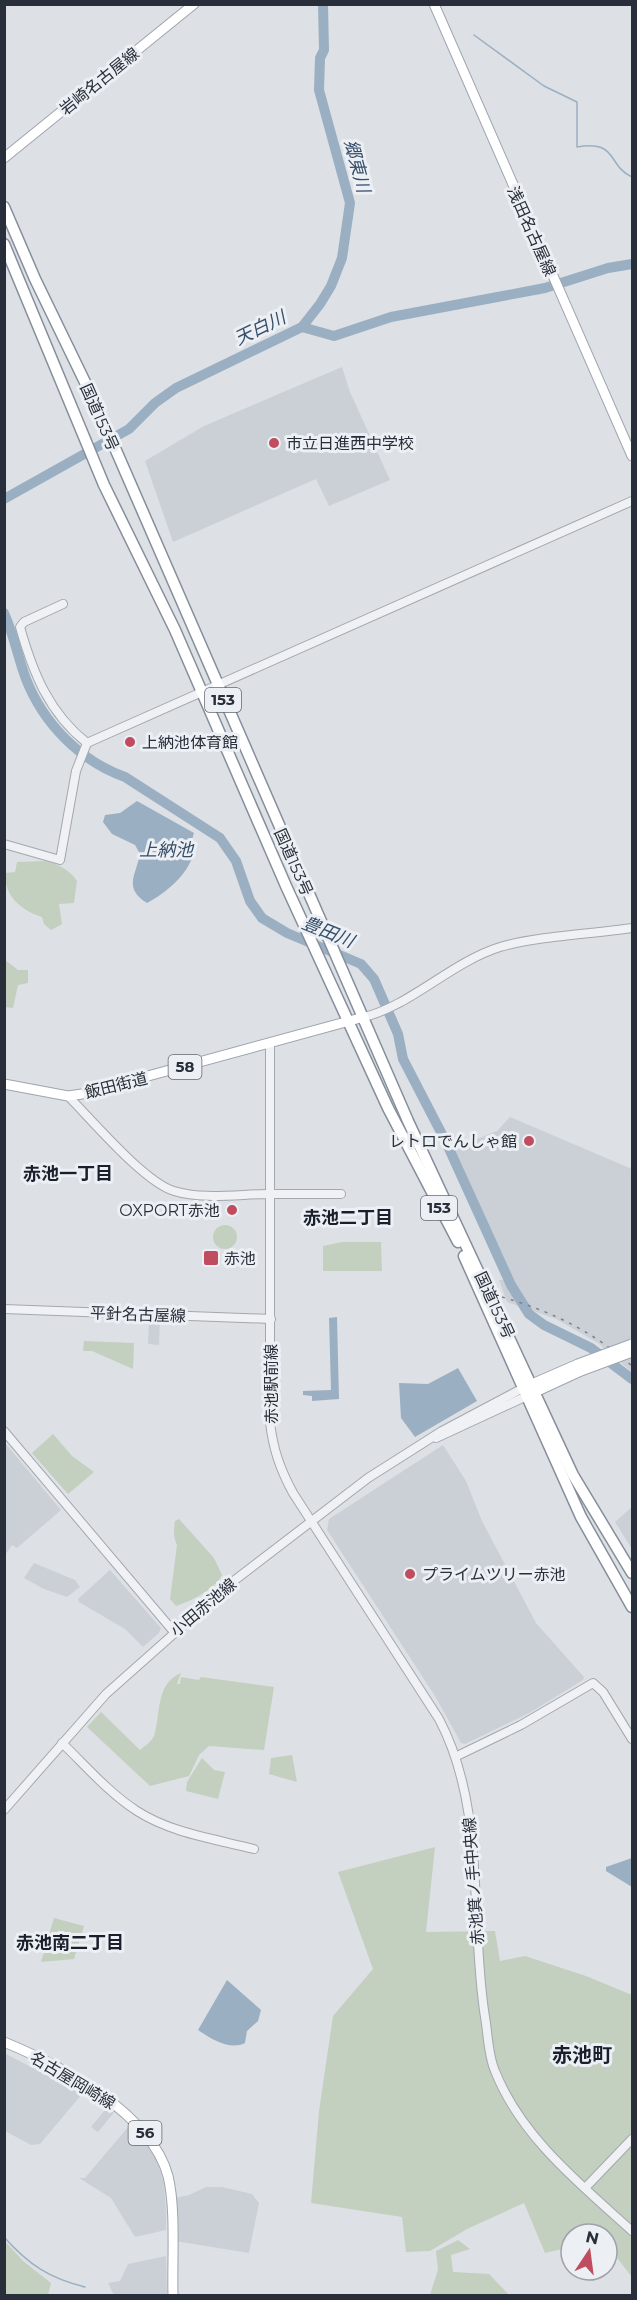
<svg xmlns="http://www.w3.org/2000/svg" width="637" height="2300" font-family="Montserrat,'Noto Sans JP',sans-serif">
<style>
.built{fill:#cbd0d6}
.green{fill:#c3cfbf}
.water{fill:#9bafc3}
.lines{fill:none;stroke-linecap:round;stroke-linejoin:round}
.stream{stroke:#9bafc3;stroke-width:1.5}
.river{stroke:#9bafc3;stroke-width:10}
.minor-casing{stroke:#a3a8ae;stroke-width:10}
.major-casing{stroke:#9ea5b0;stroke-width:11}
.highway-casing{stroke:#868e9b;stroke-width:13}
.minor{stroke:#eff1f4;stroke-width:8}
.major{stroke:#fff;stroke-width:9}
.highway{stroke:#fff;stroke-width:10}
.rail{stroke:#78818d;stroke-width:1.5;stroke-dasharray:3 6;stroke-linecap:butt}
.major-bridge-casing{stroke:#9ea5b0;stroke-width:11;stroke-linecap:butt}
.major-bridge{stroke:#fff;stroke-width:9}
.poi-dot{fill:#c04c60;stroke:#eceff3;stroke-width:2}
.labels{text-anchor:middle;stroke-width:6;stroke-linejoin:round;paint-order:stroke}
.shield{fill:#eceff3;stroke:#636972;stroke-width:1.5}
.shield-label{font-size:15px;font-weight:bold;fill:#282f3a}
.street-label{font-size:16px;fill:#282f3a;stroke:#eceff3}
.poi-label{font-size:16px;fill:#282f3a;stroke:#eceff3;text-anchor:start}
.water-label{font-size:18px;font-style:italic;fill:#364e6a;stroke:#eceff3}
.neighbourhood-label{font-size:18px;font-weight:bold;fill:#1a202b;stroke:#eceff3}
.quarter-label{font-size:20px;font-weight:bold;fill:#1a202b;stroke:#eceff3}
</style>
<rect width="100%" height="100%" fill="#dde1e5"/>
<g class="built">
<path d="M342,367L350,392L390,480L329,506L316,479L173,542L145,461L204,426Z"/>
<path d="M510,1117L632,1169V1372L598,1343L556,1319L507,1302L499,1280L510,1279L452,1149L497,1131Z"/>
<path d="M149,1321H160L159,1345L148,1344Z"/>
<path d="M5,1443L61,1510L17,1548L12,1545L5,1555Z"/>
<path d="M443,1445L466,1481L482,1521L536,1623L584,1677L583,1680L531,1712L465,1744L461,1743L435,1696L327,1530L329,1519Z"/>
<path d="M632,1507V1549L615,1522Z"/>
<path d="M34,1563L75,1580L80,1587L67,1597L44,1589L24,1578Z"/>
<path d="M110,1570L161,1628L159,1633L143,1647L125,1629L79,1602L78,1599Z"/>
<path d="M4,2053L68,2086L71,2082L76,2085L74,2090L82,2094L40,2144L31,2145L5,2131Z"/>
<path d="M109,2105L116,2110L98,2132L91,2127Z"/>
<path d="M129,2126L138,2131L156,2158L164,2183L166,2210V2230L135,2237L111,2198L79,2178H85Z"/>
<path d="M206,2187H222L252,2194L259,2203L249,2253L175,2241V2198L189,2195Z"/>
<path d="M166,2256L167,2295H114L108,2283L120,2281L128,2264Z"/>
</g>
<g class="green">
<path d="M45,861C58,864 70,870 77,881L74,903L59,904L62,924L51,930L44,924L42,917C22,911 4,896 5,873L15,872L17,862Z"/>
<path d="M4,959L18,970H28V983L18,985L13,1008L5,1007Z"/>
<circle cx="225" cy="1237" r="12"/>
<path d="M342,1242H381L382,1271H323V1246Z"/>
<path d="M84,1341L134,1343L133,1369L92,1351H83Z"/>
<path d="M53,1434L72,1456L94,1472L68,1494L32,1453Z"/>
<path d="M179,1519L214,1558L222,1575C214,1590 191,1601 176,1606L170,1599L177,1545C173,1537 174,1530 175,1521Z"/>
<path d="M181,1673L177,1684H180L181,1677L199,1680L201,1677L274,1687L264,1750L209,1746L199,1755L189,1776L150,1786L87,1727L101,1712L140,1750C145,1746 152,1741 154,1736C161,1714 155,1684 181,1673Z"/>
<path d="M292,1755L297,1782L269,1774L271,1758Z"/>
<path d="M202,1758L214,1770L225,1772L218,1799L186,1791L187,1782Z"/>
<path d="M435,1847L426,1932L495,1931L500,1961L525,1956L586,1976L632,1995V2277L607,2245V2234H571V2247L545,2253L524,2203L467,2229L430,2251L406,2252L402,2217L311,2203L319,2111L333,2016L373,1969L338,1872Z"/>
<path d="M54,1918L84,1926L74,1959L41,1962Z"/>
<path d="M4,2240L23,2261L51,2283L48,2295H5Z"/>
<path d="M458,2240L470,2249L451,2255L453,2272L489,2274L509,2295H430L438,2270L436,2251Z"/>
</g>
<g class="water">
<path d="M137,801L194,833C190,842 196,847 193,856C185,877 167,892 147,903C123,888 136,875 140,854L135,845L112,834L103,822L105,815L120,813Z"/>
<path d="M337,1317L339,1399L312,1401V1396L303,1395V1391L331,1390L329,1318Z"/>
<path d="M458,1368L477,1401L415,1437L401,1418L399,1383L428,1384Z"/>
<path d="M632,1858V1887L606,1871V1867Z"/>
<path d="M227,1980L261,2010L258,2021L247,2031L245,2043C229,2051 210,2038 198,2030Z"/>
</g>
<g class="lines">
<g class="stream">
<path d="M474,35L544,86L577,102V147C619,140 607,166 632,177"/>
<path d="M4,2237C29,2265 49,2278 85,2287"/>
</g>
<g class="river">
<path d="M302,327L334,336L391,317L545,288L608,268L632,264"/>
<path d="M4,499L129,429L155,403L176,388L302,327L320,304L331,286L342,258L350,203L319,90L320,58L324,50L323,4"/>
<path d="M4,613C14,635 18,658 26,679C43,723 80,761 125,777L220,838L236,861L250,901L262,918L287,933L361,964L374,979L398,1034L403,1059L446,1142L511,1285L529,1314L544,1325L591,1348L632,1379"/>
</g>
<defs>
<g id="minor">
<path d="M63,604L24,622L20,627C33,673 49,713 87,743"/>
<path d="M4,844L60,860L76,771L87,743L632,501"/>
<path d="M364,1017C410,1006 452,962 500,947C538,936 592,934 632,928"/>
<path d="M270,1044V1194H341"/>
<path d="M68,1096C92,1120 144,1182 174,1191C203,1200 240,1194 270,1194V1422C273,1449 280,1469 293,1493L439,1719C487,1810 469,1918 485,2017C488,2034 488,2055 495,2071C521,2137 580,2184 632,2231"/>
<path d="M4,1309L271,1319"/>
<path d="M4,1431L174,1632"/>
<path d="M436,1438L527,1396"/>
<path d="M62,1743C86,1766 109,1793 137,1811C171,1833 215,1839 254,1849"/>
<path d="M457,1756L521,1725L593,1683L603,1692L632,1739"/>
<path d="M4,1810L106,1694L231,1583L368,1478L442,1431L525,1387"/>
<path d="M586,2187L632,2139"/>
</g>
<g id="major">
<path d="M434,4L632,456"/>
<path d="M4,158L194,4"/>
<path d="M4,1084L68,1096L82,1094L364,1017"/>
<path d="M532,1384L578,1364"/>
<path d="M529,1395L581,1371"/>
<path d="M4,2042C60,2065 151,2113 168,2176C176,2208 172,2261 173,2296"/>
</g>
<g id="highway">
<path d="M4,207L35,279L98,409L408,1121L573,1475L632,1573"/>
<path d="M4,244L104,485L175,630L286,886L388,1108L458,1242"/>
<path d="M464,1256L581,1517L632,1607"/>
</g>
</defs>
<use href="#minor" class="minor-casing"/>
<use href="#major" class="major-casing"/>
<use href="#highway" class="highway-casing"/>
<use href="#minor" class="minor"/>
<use href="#major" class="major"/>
<use href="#highway" class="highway"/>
<path class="rail" d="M502,1297C551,1311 594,1332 632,1366"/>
<defs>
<g id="major-bridge">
<path d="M578,1364L632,1344"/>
<path d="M581,1371L632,1352"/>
</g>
</defs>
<use href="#major-bridge" class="major-bridge-casing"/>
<use href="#major-bridge" class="major-bridge"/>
</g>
<g class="poi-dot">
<circle cx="274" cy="443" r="6"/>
<circle cx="130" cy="742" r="6"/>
<circle cx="529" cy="1141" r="6"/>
<circle cx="232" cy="1210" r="6"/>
<rect x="203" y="1250" width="16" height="16" rx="3"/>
<circle cx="410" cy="1574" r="6"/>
</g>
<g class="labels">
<g class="shield">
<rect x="205" y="688" width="36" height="24" rx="4.5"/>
<rect x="168.5" y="1055" width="33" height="24" rx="4.5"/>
<rect x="421" y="1196" width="36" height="24" rx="4.5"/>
<rect x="128.5" y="2121" width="33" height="24" rx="4.5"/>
</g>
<g class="shield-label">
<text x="223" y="705">153</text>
<text x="185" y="1072">58</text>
<text x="439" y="1213">153</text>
<text x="145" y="2138">56</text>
</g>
<g class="street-label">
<text transform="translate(99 81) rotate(-39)" y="6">岩崎名古屋線</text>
<text transform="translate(532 231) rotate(66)" y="6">浅田名古屋線</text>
<text transform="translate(100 417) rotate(66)" y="6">国道153号</text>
<text transform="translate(294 862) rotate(66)" y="6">国道153号</text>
<text transform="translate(116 1085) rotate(-14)" y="6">飯田街道</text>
<text transform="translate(495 1305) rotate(65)" y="6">国道153号</text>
<text transform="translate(138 1314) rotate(2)" y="6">平針名古屋線</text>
<text transform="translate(271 1384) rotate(-90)" y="6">赤池駅前線</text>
<text transform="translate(203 1607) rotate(-40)" y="6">小田赤池線</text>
<text transform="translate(473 1881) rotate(-94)" y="6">赤池箕ノ手中央線</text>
<text transform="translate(73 2080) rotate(31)" y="6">名古屋岡崎線</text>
</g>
<g class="poi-label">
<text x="286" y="449">市立日進西中学校</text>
<text x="142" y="748">上納池体育館</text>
<text x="517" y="1147" text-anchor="end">レトロでんしゃ館</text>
<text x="220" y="1216" text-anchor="end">OXPORT赤池</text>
<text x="224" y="1264">赤池</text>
<text x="422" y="1580">プライムツリー赤池</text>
</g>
<g class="water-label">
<text transform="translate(357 166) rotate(75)" y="6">郷東川</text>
<text transform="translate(260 328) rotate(-26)" y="6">天白川</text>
<text x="166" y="856">上納池</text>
<text transform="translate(328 932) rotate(22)" y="6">豊田川</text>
</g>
<g class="neighbourhood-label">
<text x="68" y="1180">赤池一丁目</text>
<text x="348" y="1224">赤池二丁目</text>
<text x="70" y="1949">赤池南二丁目</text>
</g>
<g class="quarter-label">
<text x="582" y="2062">赤池町</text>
</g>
</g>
<rect width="637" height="2300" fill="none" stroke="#282f3a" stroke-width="12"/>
<g transform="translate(589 2252) rotate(13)"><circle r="28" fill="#eceff3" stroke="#9ea2a9" stroke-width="1.5"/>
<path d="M0-4.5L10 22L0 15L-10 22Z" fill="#c04c60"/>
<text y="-9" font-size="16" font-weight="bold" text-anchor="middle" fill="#282f3a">N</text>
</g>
</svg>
